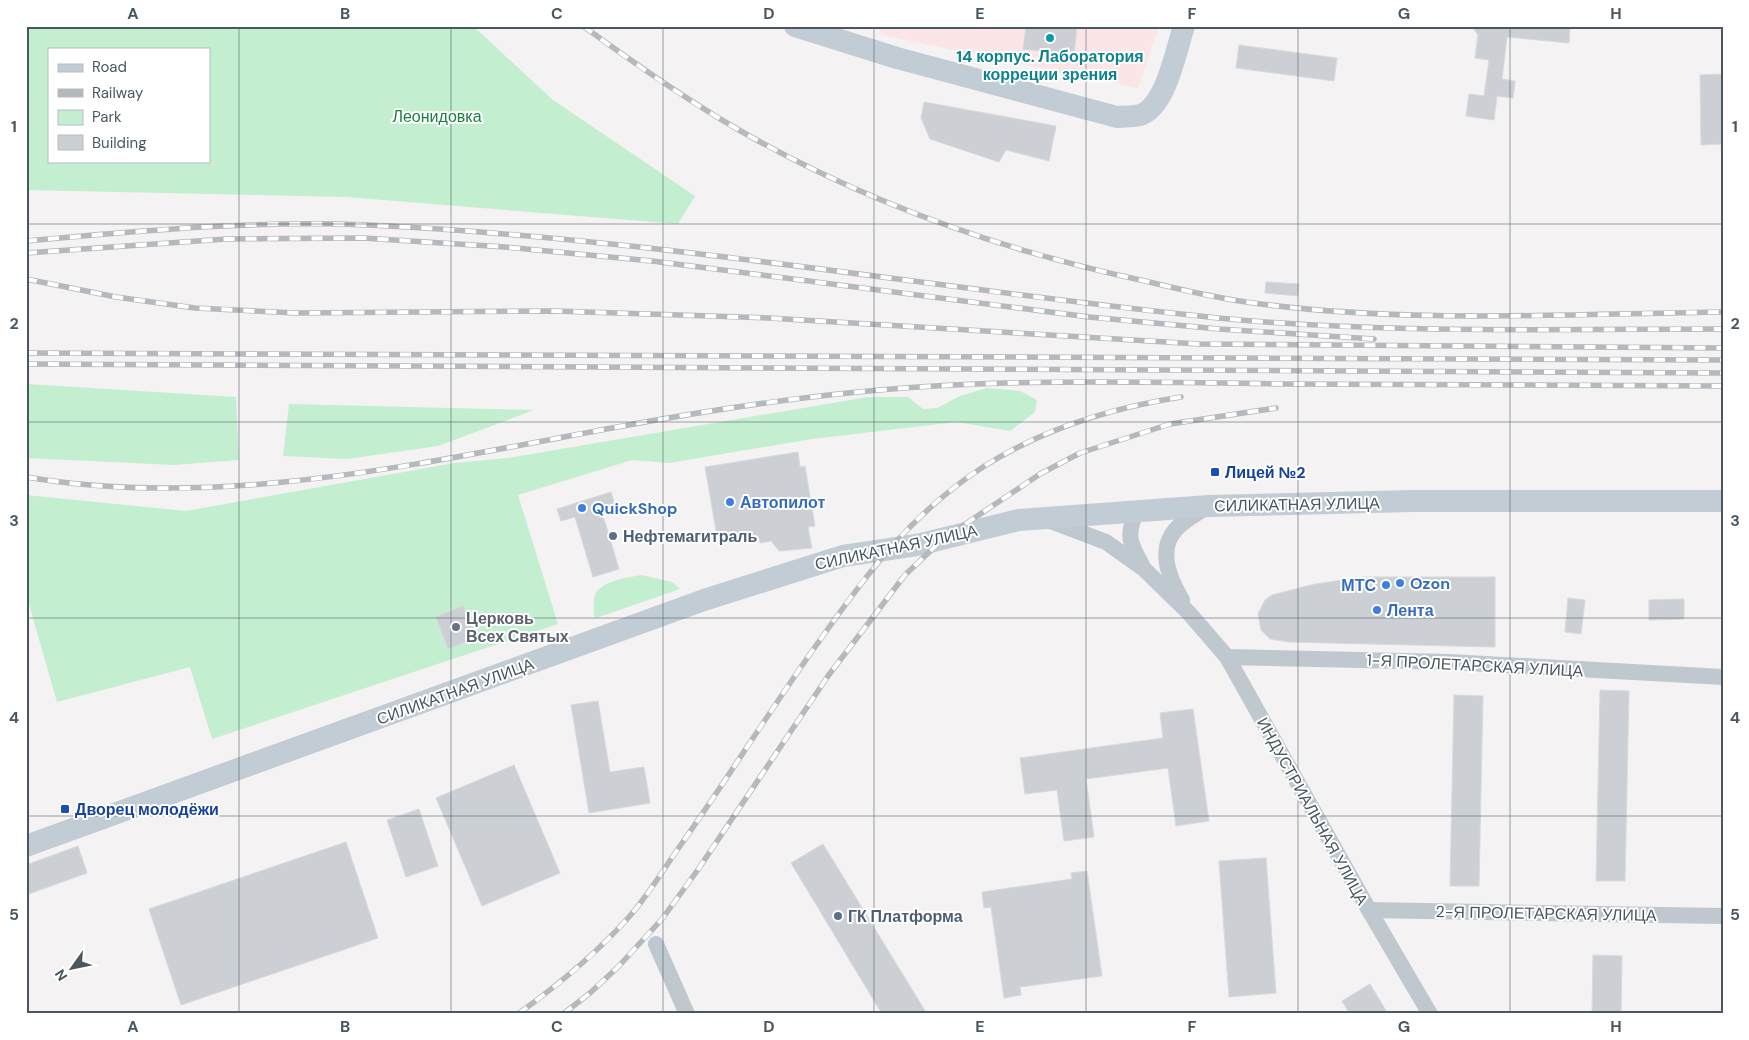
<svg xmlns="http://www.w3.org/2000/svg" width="1749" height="1040" font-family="'DM Sans',sans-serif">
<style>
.medical{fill:#fbe5e6}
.green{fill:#c3efd0;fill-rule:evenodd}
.building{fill:#ccd0d4;stroke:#d6d9dd}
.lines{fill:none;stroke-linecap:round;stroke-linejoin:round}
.street{stroke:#bec8ce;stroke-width:16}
.secondary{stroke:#c1ccd5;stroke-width:22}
.rail-casing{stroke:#b5b8bc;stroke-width:5.5}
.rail{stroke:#fff;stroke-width:4;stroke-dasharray:11;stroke-linecap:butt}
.grid{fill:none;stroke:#4a5760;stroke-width:1;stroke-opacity:0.55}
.culture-dot{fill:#0f9aa8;stroke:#fff;stroke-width:2}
.transit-dot{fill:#1a4fb4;stroke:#fff;stroke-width:2}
.shop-dot{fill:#3f7fe0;stroke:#fff;stroke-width:2}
.service-dot{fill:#5c6f8a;stroke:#fff;stroke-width:2}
.worship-dot{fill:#6b7280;stroke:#fff;stroke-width:2}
.labels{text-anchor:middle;stroke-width:4;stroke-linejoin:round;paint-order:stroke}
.culture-label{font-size:16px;font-weight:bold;fill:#0d838f;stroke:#fff}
.park-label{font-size:16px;fill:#1a8144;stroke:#fff}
.transit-label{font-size:16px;font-weight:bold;fill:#164399;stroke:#fff;text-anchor:start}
.shop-label{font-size:16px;font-weight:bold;fill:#366cbe;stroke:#fff;text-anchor:start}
.street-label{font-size:16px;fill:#4a5760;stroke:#fff}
.service-label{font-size:16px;font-weight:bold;fill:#4e5e75;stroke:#fff;text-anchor:start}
.worship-label{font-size:16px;font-weight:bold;fill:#5b616d;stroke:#fff;text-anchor:start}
.neatline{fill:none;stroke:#4a5760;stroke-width:2}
.grid-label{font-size:16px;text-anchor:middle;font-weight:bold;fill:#4a5760}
</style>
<rect width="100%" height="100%" fill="#f4f2f2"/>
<path class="medical" d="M877,26H1159L1138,88L882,35Z"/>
<g class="green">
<path d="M26,26H473L553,100L695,196L678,224L346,197L26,190ZM49,49H209V161H49Z"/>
<path d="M26,384L236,397L239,460L174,465L26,458Z"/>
<path d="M987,388L1020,391L1037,400L1035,412L1010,431L957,422L812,439L669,463L632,460L518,495L558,624L212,739L190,667L57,702L26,594V495L186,511L454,463L508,458L868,397H908L923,409L937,408L960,396ZM463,606L475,638L448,649L436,617Z"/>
<path d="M289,404L534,410L438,446L347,459L283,456Z"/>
<path d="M642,575L672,582L680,589L596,618L594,615C594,609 593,601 595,595C600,581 629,577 642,575Z"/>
</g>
<g class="building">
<path d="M1026,26H1077L1074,55L1023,49Z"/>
<path d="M1472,26H1570L1569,43L1507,37L1502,79L1515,81L1513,98L1497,96L1494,120L1466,116L1469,94L1484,96L1489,60L1475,58L1478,35Z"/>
<path d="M1239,45L1337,58L1334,81L1236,68Z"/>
<path d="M1723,74V144L1701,145L1700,75Z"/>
<path d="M924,102L1056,126L1049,161L1006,150L999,162L930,139L921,118Z"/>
<path d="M1266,282L1299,284L1298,296L1265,293Z"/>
<path d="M798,452L800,467L805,466L815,526L808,527L812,548L779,551L771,541L760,543L758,535L718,542L705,467Z"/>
<path d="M611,492L615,505L601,509L619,569L593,577L575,517L561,521L557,509Z"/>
<path d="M1364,577H1495V647L1289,642L1270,639L1261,630L1258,614L1265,600L1272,595L1315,584Z"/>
<path d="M1568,598L1585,600L1581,634L1565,632Z"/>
<path d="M1684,599V619L1649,620V600Z"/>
<path d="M463,606L476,638L448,649L436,617Z"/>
<path d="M1600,690L1629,691L1625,881H1596Z"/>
<path d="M1454,695L1483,696L1479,886H1450Z"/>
<path d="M598,701L610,772L644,767L650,803L589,813L571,705Z"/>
<path d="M1193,709L1209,821L1176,826L1168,768L1086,779L1094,837L1064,841L1057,790L1025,794L1020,758L1163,738L1160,713Z"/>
<path d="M514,765L560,873L482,906L436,798Z"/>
<path d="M419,809L438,866L406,877L387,820Z"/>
<path d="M346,842L378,938L181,1005L149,909Z"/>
<path d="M823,844L927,1014H882L791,863Z"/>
<path d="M78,846L87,873L26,895V865Z"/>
<path d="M1266,858L1276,993L1229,997L1219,861Z"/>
<path d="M1087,871L1102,976L1020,987L1021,995L1004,998L991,907L984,908L982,892L1072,879L1071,873Z"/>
<path d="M1593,955L1622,956L1621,1014H1592Z"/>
<path d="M1370,984L1388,1014H1350L1342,1001Z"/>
</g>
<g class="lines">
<g class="street">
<path d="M1137,510C1126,535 1129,542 1142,565"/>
<path d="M1048,520L1106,542L1144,569L1189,613L1227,657L1369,910L1430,1014"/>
<path d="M1182,600C1171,581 1158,554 1173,533C1181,521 1197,514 1208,506"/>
<path d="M1227,657L1449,662L1723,677"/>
<path d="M1369,910L1723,916"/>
<path d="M656,944L687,1014"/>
</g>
<g class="secondary">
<path d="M795,26L897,58L1117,117C1124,116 1133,117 1140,115C1166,107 1176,50 1184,26"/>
<path d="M26,846L704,600L843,556L917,545L1019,520L1209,506L1413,501H1723"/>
</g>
<defs>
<g id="rail">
<path d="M583,26C634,63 685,99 739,130C864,202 1004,251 1145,281C1178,289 1212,297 1246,302C1402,324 1566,314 1723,312"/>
<path d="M26,241C140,231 254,220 368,225C653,238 934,289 1218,318C1385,334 1555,329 1723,329"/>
<path d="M26,253L226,239L363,238L505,247L652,261L1089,317L1219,329L1374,339"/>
<path d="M26,279L116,297L195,308L296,313L555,311L769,318L1199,344L1723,348"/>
<path d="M26,353L1723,360"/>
<path d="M26,364L1723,373"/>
<path d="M26,477C221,510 421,463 612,428C693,413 775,400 858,392C1000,378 1143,382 1286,384C1431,385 1577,385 1723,386"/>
<path d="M518,1014C558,985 595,955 628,918C647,897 663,870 680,846C728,778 772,707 820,640C868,572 912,513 983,467C1044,428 1111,408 1181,397"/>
<path d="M563,1014L590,993L618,967L662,919L697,871L828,676L905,575L943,539L1040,474L1080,453L1170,424L1276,408"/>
</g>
</defs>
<use href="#rail" class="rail-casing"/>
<use href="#rail" class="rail"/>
</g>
<path class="grid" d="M239,26V1014M451,26V1014M663,26V1014M874,26V1014M1086,26V1014M1298,26V1014M1510,26V1014M26,224H1723M26,422H1723M26,618H1723M26,816H1723"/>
<circle class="culture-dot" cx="1050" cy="38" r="5"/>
<g class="transit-dot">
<rect x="1210" y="467" width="10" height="10" rx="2.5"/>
<rect x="60" y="804" width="10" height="10" rx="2.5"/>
</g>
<g class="shop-dot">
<circle cx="730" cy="502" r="5"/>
<circle cx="582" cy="508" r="5"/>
<circle cx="1400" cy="583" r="5"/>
<circle cx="1386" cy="585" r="5"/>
<circle cx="1377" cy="610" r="5"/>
</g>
<g class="service-dot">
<circle cx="613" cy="536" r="5"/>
<circle cx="838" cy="916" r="5"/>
</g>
<circle class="worship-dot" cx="456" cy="627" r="5"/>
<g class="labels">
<g class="culture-label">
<text x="1050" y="62">14 корпус. Лаборатория<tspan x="1050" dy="18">корреции зрения</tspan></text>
</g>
<g class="park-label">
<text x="437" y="122">Леонидовка</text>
</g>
<g class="transit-label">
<text x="1225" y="478">Лицей №2</text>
<text x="75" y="815">Дворец молодёжи</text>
</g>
<g class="shop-label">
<text x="740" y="508">Автопилот</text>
<text x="592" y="514">QuickShop</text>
<text x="1410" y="589">Ozon</text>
<text x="1376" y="591" text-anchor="end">МТС</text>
<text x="1387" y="616">Лента</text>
</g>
<g class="street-label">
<text transform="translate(1297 504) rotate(-1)" y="6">СИЛИКАТНАЯ УЛИЦА</text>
<text transform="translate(896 547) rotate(-12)" y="6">СИЛИКАТНАЯ УЛИЦА</text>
<text transform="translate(1475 665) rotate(3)" y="6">1-Я ПРОЛЕТАРСКАЯ УЛИЦА</text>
<text transform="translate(455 691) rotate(-20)" y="6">СИЛИКАТНАЯ УЛИЦА</text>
<text transform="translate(1313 811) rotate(61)" y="6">ИНДУСТРИАЛЬНАЯ УЛИЦА</text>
<text transform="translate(1546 913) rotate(1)" y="6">2-Я ПРОЛЕТАРСКАЯ УЛИЦА</text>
</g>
<g class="service-label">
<text x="623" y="542">Нефтемагитраль</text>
<text x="848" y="922">ГК Платформа</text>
</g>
<g class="worship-label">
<text x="466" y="624">Церковь<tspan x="466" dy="18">Всех Святых</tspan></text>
</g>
</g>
<rect width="1749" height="1040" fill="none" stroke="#ffffff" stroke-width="55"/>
<rect x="48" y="48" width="162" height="115" fill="#ffffff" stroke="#b7bcbf"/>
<rect x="58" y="64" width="25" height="8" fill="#c1ccd5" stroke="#b7bcbf"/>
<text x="92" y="72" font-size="15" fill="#4a5760">Road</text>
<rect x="58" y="89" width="25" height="8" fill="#b5b8bc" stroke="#b7bcbf"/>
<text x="92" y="98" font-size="15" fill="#4a5760">Railway</text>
<rect x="58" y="110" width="25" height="15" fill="#c3efd0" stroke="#b7bcbf"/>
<text x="92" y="122" font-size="15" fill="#4a5760">Park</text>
<rect x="58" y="135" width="25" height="15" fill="#ccd0d4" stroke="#b7bcbf"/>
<text x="92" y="148" font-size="15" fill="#4a5760">Building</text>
<g transform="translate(72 968) rotate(237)" stroke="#ffffff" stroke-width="4" paint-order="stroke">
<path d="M0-4L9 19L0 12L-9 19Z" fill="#4a5760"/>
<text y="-8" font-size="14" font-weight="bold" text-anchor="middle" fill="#4a5760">N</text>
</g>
<rect x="28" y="28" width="1694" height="984" class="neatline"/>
<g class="grid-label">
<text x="133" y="19">A</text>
<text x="345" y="19">B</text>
<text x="557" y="19">C</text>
<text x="769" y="19">D</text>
<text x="980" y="19">E</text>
<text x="1192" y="19">F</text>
<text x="1404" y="19">G</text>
<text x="1616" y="19">H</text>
<text x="14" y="132">1</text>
<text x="1735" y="132">1</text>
<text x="14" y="329">2</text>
<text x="1735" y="329">2</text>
<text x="14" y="526">3</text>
<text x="1735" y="526">3</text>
<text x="14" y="723">4</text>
<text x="1735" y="723">4</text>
<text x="14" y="920">5</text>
<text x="1735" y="920">5</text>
<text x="133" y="1032">A</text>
<text x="345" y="1032">B</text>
<text x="557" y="1032">C</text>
<text x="769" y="1032">D</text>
<text x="980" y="1032">E</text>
<text x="1192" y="1032">F</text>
<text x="1404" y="1032">G</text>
<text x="1616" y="1032">H</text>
</g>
</svg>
